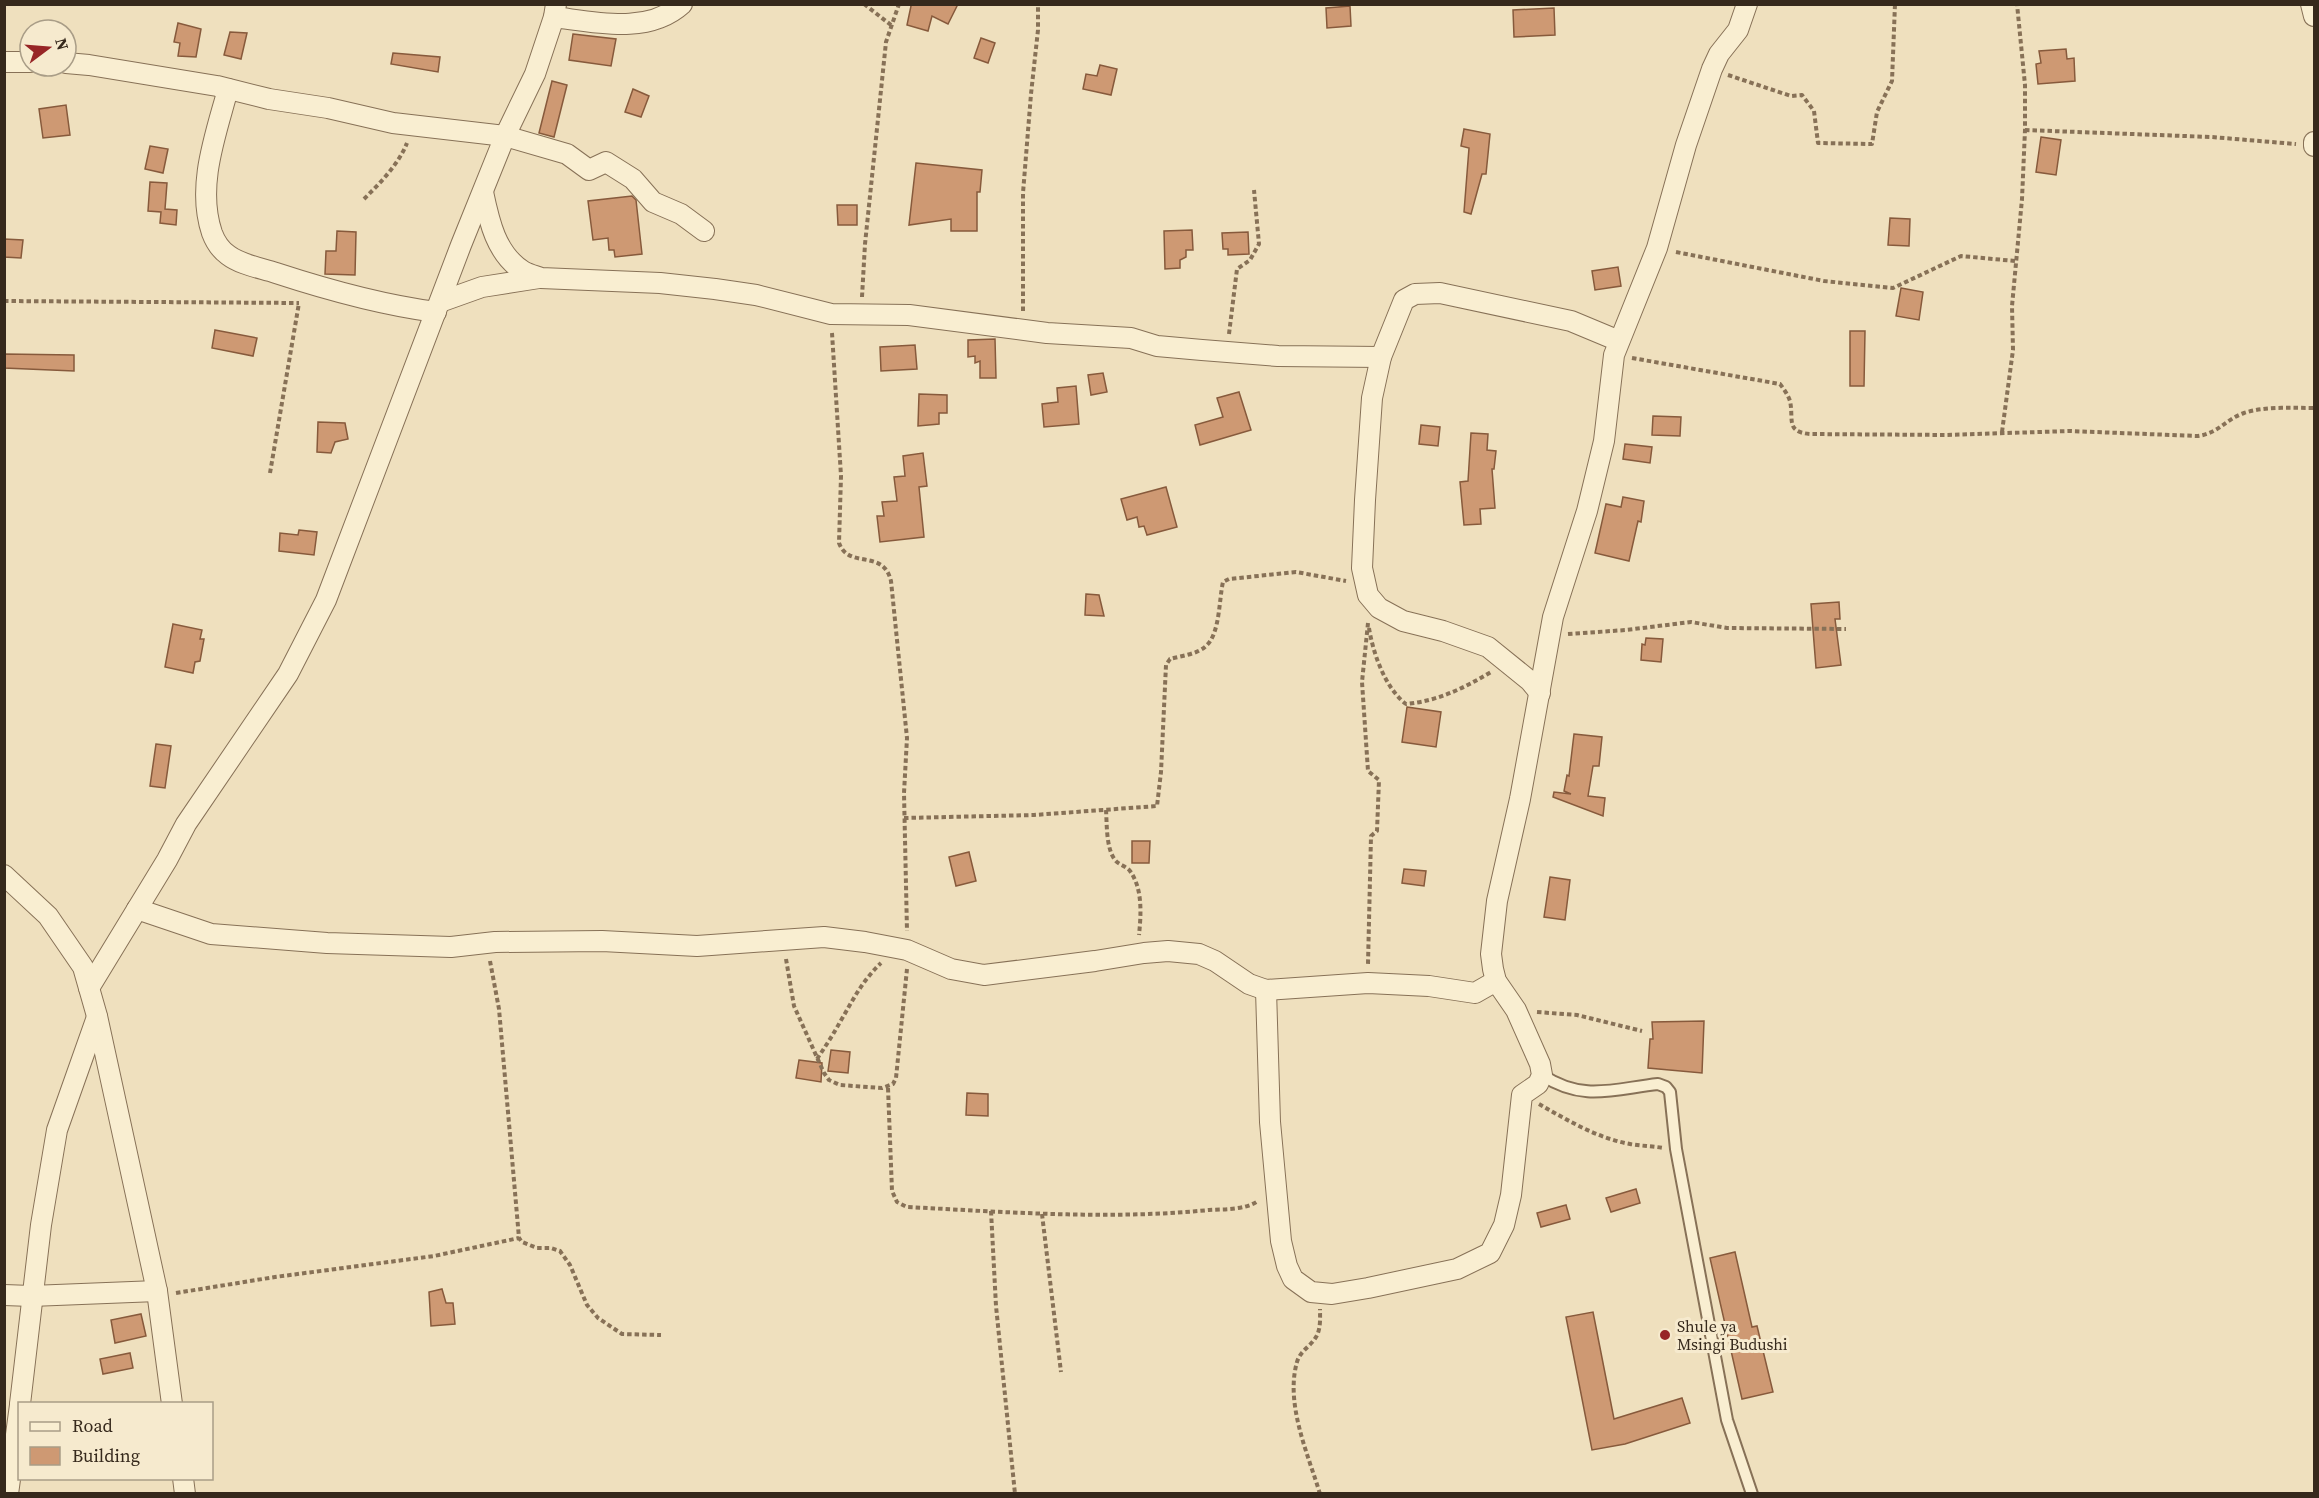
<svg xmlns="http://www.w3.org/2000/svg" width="2319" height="1498" font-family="'Source Serif 4',serif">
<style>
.building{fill:#ce9973;stroke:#875a3c;stroke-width:1.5}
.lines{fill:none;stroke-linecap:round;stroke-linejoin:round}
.lane-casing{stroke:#877157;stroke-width:14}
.street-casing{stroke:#877157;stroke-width:22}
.path{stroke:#877157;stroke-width:4;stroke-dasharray:4.5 3;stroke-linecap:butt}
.lane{stroke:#f9eed1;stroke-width:10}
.street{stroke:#f9eed1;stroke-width:20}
.poi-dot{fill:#972526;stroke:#f6eace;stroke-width:2}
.labels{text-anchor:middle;stroke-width:6;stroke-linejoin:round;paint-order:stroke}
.poi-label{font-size:16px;fill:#36291c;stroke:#f6eace;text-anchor:start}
</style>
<rect width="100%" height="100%" fill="#efe0be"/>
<g class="building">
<path d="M908,4H958L948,24L932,16L928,31L907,25L911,6Z"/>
<path d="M1350,6L1351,26L1327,28L1326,8Z"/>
<path d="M1554,8L1555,35L1514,37L1513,10Z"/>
<path d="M178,23L201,29L196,57L178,56L180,43L174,42Z"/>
<path d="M230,32L247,33L241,59L224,55Z"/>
<path d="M573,34L616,39L611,66L569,60Z"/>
<path d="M981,38L995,43L988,63L974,58Z"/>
<path d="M2066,49L2067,59L2074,58L2075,81L2038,84L2036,64L2041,63L2039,51Z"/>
<path d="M393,53L440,57L438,72L391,64Z"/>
<path d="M1100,65L1117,69L1111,95L1083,89L1086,74L1097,76Z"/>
<path d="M552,81L567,85L554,137L539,133Z"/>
<path d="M633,89L649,96L641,117L625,112Z"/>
<path d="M66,105L70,135L43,138L39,109Z"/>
<path d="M1464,129L1490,134L1486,174H1482L1471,214L1464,212L1469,148L1461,146Z"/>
<path d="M2041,137L2061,140L2056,175L2036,172Z"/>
<path d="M150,146L168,149L163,173L145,169Z"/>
<path d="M916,163L982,170L980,192H977V231H951V219L909,225Z"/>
<path d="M150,182L167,183L165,209L177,210L176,225L160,223L161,212L148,211Z"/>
<path d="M632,196L636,200L642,254L615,257L614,250H609L608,238L593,240L588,201Z"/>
<path d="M837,205H857V225H838Z"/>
<path d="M1890,218L1910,219L1909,246L1888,245Z"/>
<path d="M1192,230L1193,250H1186V257L1180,260V268L1165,269L1164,231Z"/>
<path d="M337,231L356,232L355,275L325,274L326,251H336Z"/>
<path d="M1248,232L1249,254L1228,255V249H1223L1222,233Z"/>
<path d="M4,239L23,240L21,258L4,257Z"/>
<path d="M1618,267L1621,286L1595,290L1592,271Z"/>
<path d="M1901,288L1923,292L1919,320L1896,316Z"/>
<path d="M215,330L257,338L253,356L212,348Z"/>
<path d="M1850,331H1865L1864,386H1850Z"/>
<path d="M995,339L996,378H980V361L975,363V356L968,357V340Z"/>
<path d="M915,345L917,369L881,371L880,347Z"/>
<path d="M4,354L74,355V371L4,368Z"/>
<path d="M1103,373L1107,392L1091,395L1088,375Z"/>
<path d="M1076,386L1079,424L1044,427L1042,404L1058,402L1057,388Z"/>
<path d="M1239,392L1251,430L1200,445L1195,425L1223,417L1217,398Z"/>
<path d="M919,394L947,395V413H939V424L918,426Z"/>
<path d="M1653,416L1681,417L1680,436L1652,435Z"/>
<path d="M318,422L345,423L348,439L335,442L331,453L317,452Z"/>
<path d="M1421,425L1440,427L1438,446L1419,444Z"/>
<path d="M1471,433L1488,434L1487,450L1496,451L1494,469H1492L1495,508L1480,509L1481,524L1464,525L1460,482L1468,481Z"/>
<path d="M1625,444L1652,447L1650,463L1623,459Z"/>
<path d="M923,453L927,486L919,487L924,537L880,542L877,516H884L882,502L897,501L894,477L905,476L903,456Z"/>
<path d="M1166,487L1177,527L1147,535L1144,526L1139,527L1137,517L1127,520L1121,499Z"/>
<path d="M1623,497L1644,501L1641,522L1638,521L1629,561L1595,553L1606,504L1621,507Z"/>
<path d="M299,530L317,532L314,555L279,551L280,533L298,535Z"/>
<path d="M1086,594L1099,595L1104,616L1085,615Z"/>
<path d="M1839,602L1840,619H1835L1841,665L1816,668L1811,604Z"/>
<path d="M173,624L202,630L200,639H204L200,661L195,662L193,673L165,667Z"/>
<path d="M1646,638L1663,639L1661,662L1641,660L1642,644L1645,645Z"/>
<path d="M1407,707L1441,712L1436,747L1402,742Z"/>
<path d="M1574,734L1602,737L1599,766H1593L1588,796L1605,798L1603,816L1553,797L1554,792L1571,794L1564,791L1567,775L1569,776Z"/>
<path d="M156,744L171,746L165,788L150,786Z"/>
<path d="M1132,841H1150L1149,863H1132Z"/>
<path d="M969,852L976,881L956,886L949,857Z"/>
<path d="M1404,869L1426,871L1424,886L1402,883Z"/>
<path d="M1550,877L1570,880L1565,920L1544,917Z"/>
<path d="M1704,1021L1702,1073L1648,1068L1650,1039H1653L1652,1022Z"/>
<path d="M831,1050L850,1052L848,1073L828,1071Z"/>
<path d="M799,1060L822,1063L821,1082L796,1078Z"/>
<path d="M967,1093L988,1094V1116L966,1115Z"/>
<path d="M1636,1189L1640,1203L1611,1212L1606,1198Z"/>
<path d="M1566,1205L1570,1219L1541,1227L1537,1213Z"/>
<path d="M1735,1252L1752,1327L1757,1326L1773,1392L1742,1399L1710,1258Z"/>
<path d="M442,1289L446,1303H453L455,1324L431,1326L429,1292Z"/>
<path d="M1593,1312L1614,1419L1682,1398L1690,1423L1625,1444L1592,1450L1566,1317Z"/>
<path d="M141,1314L146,1336L115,1343L111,1320Z"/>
<path d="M130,1353L133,1368L103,1374L100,1359Z"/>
</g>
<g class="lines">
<defs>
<path id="lane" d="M1542,1075C1583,1102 1613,1089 1658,1084L1666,1087L1670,1092L1676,1149L1727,1420L1752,1494"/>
<g id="street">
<path d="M2311,4L2314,16"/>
<path d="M554,17C595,22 648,35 682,4"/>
<path d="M4,62H30"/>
<path d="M66,63L89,65L217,86L269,99L328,108L393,123L505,136L567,154L589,170L606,162L633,179L653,202L681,214L704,231"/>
<path d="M228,89C216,134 196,186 212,233C215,241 221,250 228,255C241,265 261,268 276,273C328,290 382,305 436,312"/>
<path d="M2314,142V146"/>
<path d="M483,192C489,221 496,254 523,271C528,274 536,276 541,278L660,283L715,289L756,295L831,314L909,315L1047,333L1131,338L1157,346L1202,350L1278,356L1381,357"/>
<path d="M440,302L482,287L539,278"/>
<path d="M1540,693L1530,681L1488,647L1443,631L1403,621L1379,608L1368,595L1362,568L1365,500L1372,398L1381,357L1404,300L1415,294L1440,293L1571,321L1619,341"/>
<path d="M4,875L48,916L83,967L97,1016L157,1291L172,1404"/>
<path d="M137,909L211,934L327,943L451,947L495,942L602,941L697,946L824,937L865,942L907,950L951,969L984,975L1095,961L1144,953L1168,951L1199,954L1215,961L1249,984L1266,990L1368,983L1429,986L1475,993L1496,981"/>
<path d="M89,988L167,860L186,824L288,674L326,600L461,245L505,136L535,74L554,17L556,4"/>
<path d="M1266,990L1270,1122L1281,1241L1287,1266L1293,1279L1311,1292L1332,1294L1368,1288L1457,1269L1490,1253L1504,1225L1511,1195L1522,1095L1538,1084L1542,1075L1540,1064L1516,1010L1496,981L1493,969L1491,954L1497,901L1520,799L1553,617L1587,511L1604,441L1614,355L1657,248L1686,145L1712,69L1719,54L1738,30L1747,4"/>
<path d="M4,1295L31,1296L157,1291"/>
<path d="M20,1404L41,1225L57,1130L97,1017"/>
<path d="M183,1478L185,1494"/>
<path d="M8,1494L20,1405"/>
</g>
</defs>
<use href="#lane" class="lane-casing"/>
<use href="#street" class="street-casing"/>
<g class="path">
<path d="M864,4L891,25"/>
<path d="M1728,75L1791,96L1802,95L1814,111L1818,143L1872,144L1877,112L1892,81L1895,4"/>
<path d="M2025,130L2211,137L2296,144"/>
<path d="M364,199C381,182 398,165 407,143"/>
<path d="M1676,252L1824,281L1893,288L1961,256L2015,261"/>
<path d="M862,297L865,244L886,42L899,4"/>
<path d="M4,301L299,303"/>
<path d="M1023,311V193L1031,94L1038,30V4"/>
<path d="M832,333L841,476L839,543C849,570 883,548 891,581L907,738L904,793L907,931"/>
<path d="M1229,334L1237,269L1250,260L1259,244L1254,190"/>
<path d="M1632,358L1780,384C1784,389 1788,395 1790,401C1794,419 1785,432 1810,434L1947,435L2069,431L2198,436C2219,433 2226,419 2244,413C2265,406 2292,408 2314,408"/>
<path d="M2002,432L2013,350L2012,306L2022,199L2025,130V85L2017,4"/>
<path d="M270,473L299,303"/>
<path d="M1368,623L1362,682L1368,771L1379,780L1377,831L1371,836L1368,964"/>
<path d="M1369,628C1373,653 1385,688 1406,704C1438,701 1464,688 1491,672"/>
<path d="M1568,634L1626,630L1691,622L1727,628L1846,629"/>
<path d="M1106,810C1107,825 1106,848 1115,860C1119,865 1126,866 1130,871C1143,889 1141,915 1139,935"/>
<path d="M904,818L1034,815L1157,806L1161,772L1166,665L1170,659C1181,656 1198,654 1206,646C1220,634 1219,599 1223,582L1229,579L1296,572L1346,581"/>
<path d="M786,959L794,1006L824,1073L829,1080L840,1085L882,1088L893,1084L896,1078L907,969"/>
<path d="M490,961L499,1009L519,1238L522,1242L537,1248H551L560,1251L570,1265L587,1305L598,1318L622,1334L661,1335"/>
<path d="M1537,1012L1577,1015L1642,1031"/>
<path d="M817,1059C825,1047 833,1035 840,1022C853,1000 862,981 881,963"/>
<path d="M888,1088L892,1191L897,1202L907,1207C1007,1212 1108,1220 1209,1210C1225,1209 1245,1210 1258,1201"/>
<path d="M1539,1104C1567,1120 1597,1138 1630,1144C1641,1146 1652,1146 1663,1148"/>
<path d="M991,1211L996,1306L1015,1494"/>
<path d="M1042,1214L1061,1372"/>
<path d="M176,1293L275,1277L434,1256L519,1238"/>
<path d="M1320,1494C1308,1454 1285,1404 1297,1362C1300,1351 1311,1346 1316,1337C1321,1329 1320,1318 1320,1309"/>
</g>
<use href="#lane" class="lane"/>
<use href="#street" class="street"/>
</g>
<circle class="poi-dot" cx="1665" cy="1335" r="6"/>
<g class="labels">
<g class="poi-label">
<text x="1677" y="1332">Shule ya<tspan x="1677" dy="18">Msingi Budushi</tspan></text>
</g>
</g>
<rect width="2319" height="1498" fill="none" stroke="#36291c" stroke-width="12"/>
<rect x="18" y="1402" width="195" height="78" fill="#f6eace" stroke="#a99d87" stroke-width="1.5"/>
<rect x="30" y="1422" width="30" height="9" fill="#f9eed1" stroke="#a99d87" stroke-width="1.5"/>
<text x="72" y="1432" font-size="18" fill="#36291c">Road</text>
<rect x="30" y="1447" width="30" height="18" fill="#ce9973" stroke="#a99d87" stroke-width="1.5"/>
<text x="72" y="1462" font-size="18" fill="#36291c">Building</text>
<g transform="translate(48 48) rotate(74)"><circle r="28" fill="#f6eace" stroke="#a99d87" stroke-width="1.5"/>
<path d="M0-4.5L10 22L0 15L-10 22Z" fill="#972526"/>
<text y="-9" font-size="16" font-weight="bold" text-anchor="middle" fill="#36291c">N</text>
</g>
</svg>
